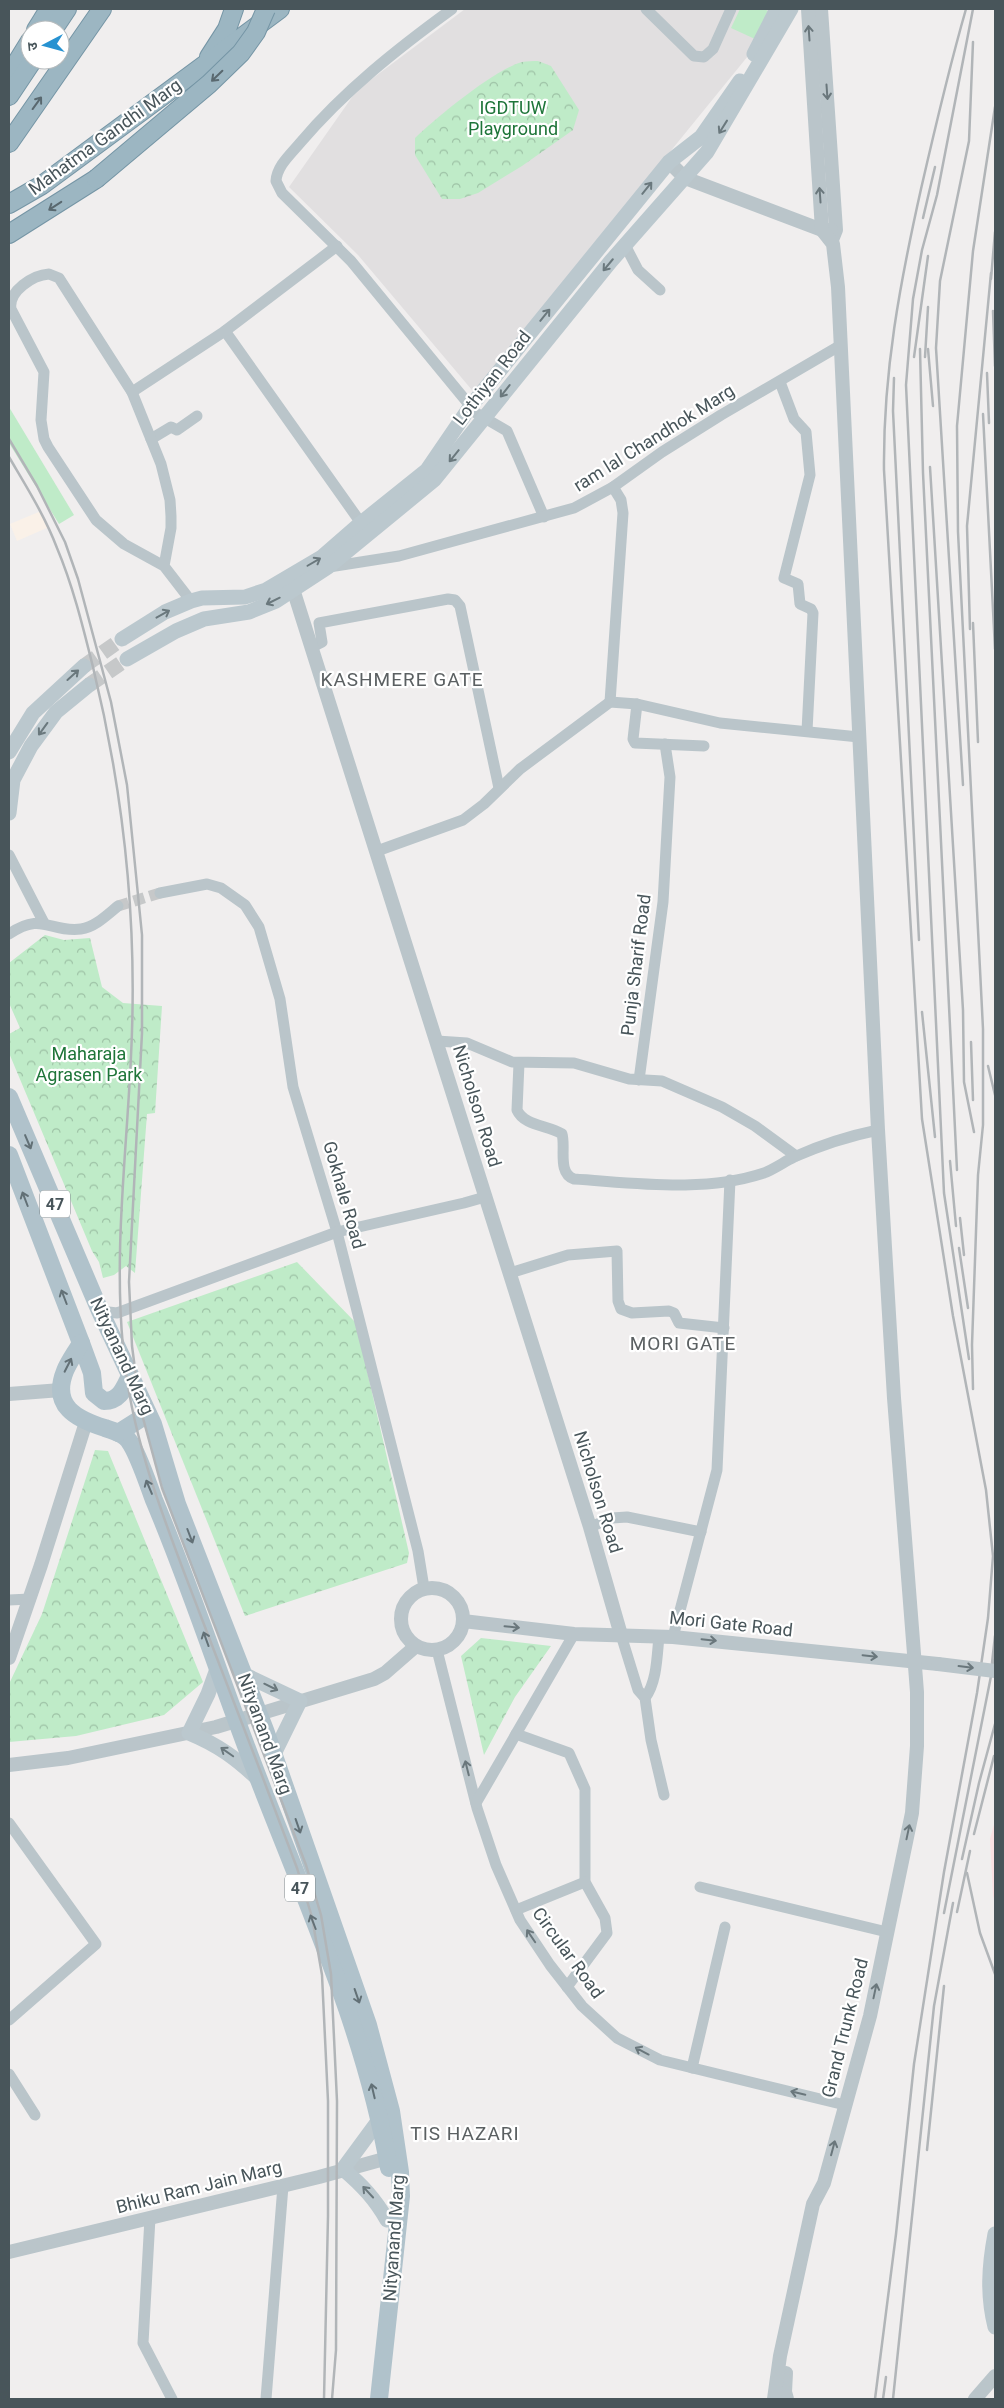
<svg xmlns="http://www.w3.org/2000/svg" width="1004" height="2408" font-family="Roboto,'Noto Sans Devanagari',sans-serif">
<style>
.commercial{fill:#faf1e8}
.education{fill:#e1dfe0}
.medical{fill:#f9e0e2}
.grass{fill:#bfebc8}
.park{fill:url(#park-crowns)}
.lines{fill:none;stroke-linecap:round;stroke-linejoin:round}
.minor-tunnel{stroke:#c6c8c9;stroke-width:11;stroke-dasharray:11 5.5;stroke-linecap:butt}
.secondary-tunnel{stroke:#c6c8c9;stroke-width:15;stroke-dasharray:15 8;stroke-linecap:butt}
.trunk-casing{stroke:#7595a5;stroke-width:20}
.minor{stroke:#bac5ca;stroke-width:11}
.tertiary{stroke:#bac5ca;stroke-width:14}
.secondary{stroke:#bbc8ce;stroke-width:15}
.primary{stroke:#b0c2cb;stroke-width:18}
.trunk{stroke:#9cb6c2;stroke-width:18}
.rail{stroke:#b1b5b8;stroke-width:2.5}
.trunk-bridge-casing{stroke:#7595a5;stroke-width:20;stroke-linecap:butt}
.tertiary-bridge{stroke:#bac5ca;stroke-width:14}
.trunk-bridge{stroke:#9cb6c2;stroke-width:18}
.oneway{stroke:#6a777c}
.oneway2{stroke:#59686f}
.oneway3{stroke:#6a787d}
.oneway4{stroke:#627076}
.labels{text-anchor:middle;stroke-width:4.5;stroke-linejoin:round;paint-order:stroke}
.shield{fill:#fff;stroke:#7f888c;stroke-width:1}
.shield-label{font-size:16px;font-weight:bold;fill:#48555a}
.park-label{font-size:18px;fill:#1e7539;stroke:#fff}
.street-label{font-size:18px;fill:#48555a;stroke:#fff}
.neighbourhood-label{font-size:19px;letter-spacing:1px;fill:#5b6062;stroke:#fff}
</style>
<defs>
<pattern id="park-crowns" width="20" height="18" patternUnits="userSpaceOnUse" patternTransform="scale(1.25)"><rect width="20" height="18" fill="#bfebc8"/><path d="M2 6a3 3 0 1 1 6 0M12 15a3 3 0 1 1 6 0" fill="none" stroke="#9dc1a5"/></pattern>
</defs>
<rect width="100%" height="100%" fill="#f0eeee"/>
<path class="commercial" d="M41,511L49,527L17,541L10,524Z"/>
<path class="education" d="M465,9H769L748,56L595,244L477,396L358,255L289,187L357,90Z"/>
<path class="medical" d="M995,1821V1905L993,1895L990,1839Z"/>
<g class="grass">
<path d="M740,9H764L768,11L755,39L731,28Z"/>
<path d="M9,407L74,515L59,524L9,443Z"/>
</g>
<g class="park">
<path d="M538,61L551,66L579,110L573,130L522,166L478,193L460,199H442L415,155V138C437,117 494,70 522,62C527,61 533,61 538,61Z"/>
<path d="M45,935L64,940L90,938L102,987L123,1003L162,1006L155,1113L147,1114L135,1273L126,1266L114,1275L103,1278L99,1262L92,1251L9,1053V1034L20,1028L9,1003V963Z"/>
<path d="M297,1262L356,1323L409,1553L407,1563L245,1616L127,1322Z"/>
<path d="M95,1450L108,1451L203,1682L164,1715L76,1736L9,1742V1684L42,1614Z"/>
<path d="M481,1638L551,1646L515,1697L484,1755L461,1656Z"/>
</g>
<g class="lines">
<path class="minor-tunnel" d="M118,906L160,893"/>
<g class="secondary-tunnel">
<path d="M84,666L122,639"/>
<path d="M89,685L127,659"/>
</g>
<defs>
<g id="trunk">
<path d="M36,30L49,9"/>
<path d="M53,30L67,9"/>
<path d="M209,57L227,29L234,9"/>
<path d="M9,75L30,41"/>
<path d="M9,96L33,60"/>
<path d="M9,143L102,9"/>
<path d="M9,204L42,185L280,9"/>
<path d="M9,234L96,179"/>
</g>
</defs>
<use href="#trunk" class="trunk-casing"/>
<g class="minor">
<path d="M452,9C397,49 344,91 300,143C290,155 277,166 276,181L282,193L351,261L476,413L507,431L544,517"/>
<path d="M646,9L694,56L704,57L713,49L731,9"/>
<path d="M625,245L638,270L660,290"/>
<path d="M225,331L361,523"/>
<path d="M780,382L794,419L806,432L810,475L784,578L798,584L800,604L811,609L813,613L807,731"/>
<path d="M132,392L225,331L337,246"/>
<path d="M151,439L171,427L177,430L197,416"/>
<path d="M164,566L171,528V516L170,500L161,464L132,392L59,278L49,274C33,275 8,291 11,309L44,372L41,420L44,439L48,447L96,520L124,544L164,566L191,601"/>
<path d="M329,567L399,556L574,508L613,487L662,452L721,415L841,345"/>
<path d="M312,647L322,642L319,623L448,599L455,600L460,606L499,788"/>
<path d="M610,702L623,513L621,500L613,487"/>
<path d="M637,704L633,739L635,743L704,746"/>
<path d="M377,851L463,820L484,804L520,769L610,702L637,704L720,723L859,737"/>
<path d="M9,855L44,923"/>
<path d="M160,893L207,884L221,888L245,905L259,927L280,999L293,1087L337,1232L418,1551L424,1588"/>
<path d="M9,934C43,911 49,933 81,929C95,927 107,915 118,906"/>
<path d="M437,1041L467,1043L512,1062L574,1063L629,1079L662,1081L722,1107L755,1126L796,1156"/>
<path d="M519,1063L517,1110C524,1126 548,1125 562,1134C566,1147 557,1173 574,1179C636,1183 704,1193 764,1173C774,1169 784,1162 794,1157C821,1145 849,1136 878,1130"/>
<path d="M639,1080L663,902L670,777L665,744"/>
<path d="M510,1273L568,1255L617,1251L618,1301L621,1309L632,1313L669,1311L674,1313L679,1323L724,1328"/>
<path d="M100,1311L117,1313L337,1232L464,1203L485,1197"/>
<path d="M590,1527L612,1518L627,1517L701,1532"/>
<path d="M9,1600L30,1599"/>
<path d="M621,1635L638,1690L645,1698L651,1740L664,1795"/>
<path d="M673,1637L717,1470L730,1180"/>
<path d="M437,1650L477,1808L496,1865L520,1920L550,1965L582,2006L617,2038L660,2060L845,2105"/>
<path d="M645,1698C657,1682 657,1656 659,1636"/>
<path d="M516,1734L569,1753L585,1789V1882L605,1918L607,1933L567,1987"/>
<path d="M476,1803L574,1634"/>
<path d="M9,1823L96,1944L9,2020"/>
<path d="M700,1887L887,1932"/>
<path d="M516,1910L585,1882"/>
<path d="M692,2068L725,1927"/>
<path d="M9,2074L35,2115"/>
<path d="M150,2218L143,2343L172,2399"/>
<path d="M266,2399L283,2186"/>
</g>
<g class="tertiary">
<path d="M821,9L836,230L832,240"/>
<path d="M669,162L685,178L822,230H831"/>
<path d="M293,589L590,1527L621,1635"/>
<path d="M9,1394L61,1390"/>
<circle cx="432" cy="1619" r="31"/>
<path d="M463,1621L574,1634L673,1637L938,1664"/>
<path d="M9,1658L41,1565L86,1422"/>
<path d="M9,1765L68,1758L216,1727L374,1679L385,1673L416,1646"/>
<path d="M9,2252L319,2177L395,2156"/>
<path d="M786,2373L785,2392L787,2399"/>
<path d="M774,2399L780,2356L813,2204L824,2183L870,2016L912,1813L917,1746V1692L894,1398L878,1130L838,287L833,244L822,230L808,9"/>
<path d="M975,2399L995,2376"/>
</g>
<g class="secondary">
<path d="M754,54L777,9"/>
<path d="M122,639L165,612L191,601L202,598L245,597L266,590L322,557L361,523L427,470L470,407L669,162L701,137L740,81"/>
<path d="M127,659L176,631L204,619L249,612L276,601L328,567L434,480L611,261L707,152L791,9"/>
<path d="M9,752L33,713L84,666"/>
<path d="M9,813L13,780L31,746L56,712L89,685"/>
<path d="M217,1669L208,1694L189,1733C218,1745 236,1758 259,1780"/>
<path d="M243,1674L300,1701L273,1756"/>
<path d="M379,2120L343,2169C362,2185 375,2199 387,2220"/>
<path d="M995,2234C989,2266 987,2295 995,2327"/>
</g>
<g class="primary">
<path d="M9,1097L100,1311L153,1424L177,1504L265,1730L368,2025L391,2111L400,2172L401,2196L379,2399"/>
<path d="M9,1155L81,1343L92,1373L94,1393L104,1401C120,1401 124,1388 130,1376"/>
<path d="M81,1343C76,1352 69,1361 65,1371C51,1406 76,1419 105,1428C113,1431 124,1433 129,1441C138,1453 148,1484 154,1500C193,1592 223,1688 259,1780C308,1907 366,2033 389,2168"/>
<path d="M118,1433L148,1414"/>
</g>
<use href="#trunk" class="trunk"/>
<g class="rail">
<path d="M923,218L935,167"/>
<path d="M991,279L995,232"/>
<path d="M993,311L995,366"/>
<path d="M920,349L923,473L957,1170"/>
<path d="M928,349L933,406"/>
<path d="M914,357L928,256"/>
<path d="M925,357L928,307"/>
<path d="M987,373L989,423"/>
<path d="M894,378L893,411L919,940"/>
<path d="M983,414L995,649"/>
<path d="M9,439L37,486L65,542L78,579L111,702L127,785L142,935V1033L129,1282L132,1346L140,1407L162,1488L306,1865L321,1915L331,1974L337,2101L336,2350L332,2399"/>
<path d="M9,457C26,486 45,516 57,548C73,586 83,627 93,667C122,786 136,909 132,1031C129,1136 113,1242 123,1347C131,1441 167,1527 200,1614C233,1699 265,1783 297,1868L312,1917L322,1975L328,2101V2216L324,2399"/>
<path d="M930,467L963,1010L964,1082L974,1132"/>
<path d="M973,623L978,742"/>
<path d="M970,629L967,526L991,273"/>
<path d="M963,785L936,348L940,281L969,141L973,42"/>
<path d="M922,1012L935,1137"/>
<path d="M971,1042L973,1100"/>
<path d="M988,1066L995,1095"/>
<path d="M950,1161L956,1226"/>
<path d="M960,1218L964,1255"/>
<path d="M959,1248L968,1308"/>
<path d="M969,1359L944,1193L906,385L913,299L922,250L937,195L973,9"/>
<path d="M973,1389L972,1345L978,1175L983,1125V1029L958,532L957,426L973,251L995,107"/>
<path d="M992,1663L995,1636"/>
<path d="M974,1834L994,1756"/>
<path d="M962,1859L979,1783L995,1724"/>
<path d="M967,1873L980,1933L995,1974"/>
<path d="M957,1912L970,1851"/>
<path d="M944,1913L995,1656"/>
<path d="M927,2150L944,1986"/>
<path d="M875,2399L896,2234L914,2064L944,1872L977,1693L988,1618L993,1556L986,1490L953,1316L922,1119L884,470C883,372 900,283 921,189C935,128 949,68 966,9"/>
<path d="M883,2399L886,2377"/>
<path d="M893,2399L934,2006L953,1903"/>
</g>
<defs>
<path id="trunk-bridge" d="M96,179L209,84L241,53L256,32L266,9"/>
</defs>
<use href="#trunk-bridge" class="trunk-bridge-casing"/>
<path class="tertiary-bridge" d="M938,1664L995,1671"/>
<use href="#trunk-bridge" class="trunk-bridge"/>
</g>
<defs><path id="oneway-shaft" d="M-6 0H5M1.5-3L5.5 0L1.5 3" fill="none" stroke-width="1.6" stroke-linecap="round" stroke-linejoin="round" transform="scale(1.25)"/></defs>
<g class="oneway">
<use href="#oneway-shaft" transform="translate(809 33) rotate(-94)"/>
<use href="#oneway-shaft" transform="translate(827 92) rotate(86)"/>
<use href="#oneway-shaft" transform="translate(820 195) rotate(-94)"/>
<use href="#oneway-shaft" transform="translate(512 1627) rotate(6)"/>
<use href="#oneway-shaft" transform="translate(709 1640) rotate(6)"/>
<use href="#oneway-shaft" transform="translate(870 1656) rotate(6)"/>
<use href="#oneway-shaft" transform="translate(966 1667) rotate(7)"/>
<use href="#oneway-shaft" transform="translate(467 1768) rotate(-104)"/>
<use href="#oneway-shaft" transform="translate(908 1832) rotate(-78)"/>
<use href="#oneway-shaft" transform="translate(531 1936) rotate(-124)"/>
<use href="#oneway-shaft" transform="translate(875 1991) rotate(-78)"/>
<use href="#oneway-shaft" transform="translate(642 2051) rotate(-152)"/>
<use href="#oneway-shaft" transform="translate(798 2093) rotate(-167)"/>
<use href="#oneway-shaft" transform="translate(833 2148) rotate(-75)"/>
</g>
<g class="oneway2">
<use href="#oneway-shaft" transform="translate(217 76) rotate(136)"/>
<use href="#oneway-shaft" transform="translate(37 103) rotate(-54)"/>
<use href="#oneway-shaft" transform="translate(55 206) rotate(147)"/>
</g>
<g class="oneway3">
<use href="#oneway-shaft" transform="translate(723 127) rotate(122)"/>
<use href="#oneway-shaft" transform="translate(647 188) rotate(-51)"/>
<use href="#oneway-shaft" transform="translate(608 265) rotate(130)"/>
<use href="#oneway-shaft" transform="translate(545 315) rotate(-51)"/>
<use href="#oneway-shaft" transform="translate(505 391) rotate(128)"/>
<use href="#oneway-shaft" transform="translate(454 456) rotate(129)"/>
<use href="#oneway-shaft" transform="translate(314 562) rotate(-30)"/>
<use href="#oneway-shaft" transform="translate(273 601) rotate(154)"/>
<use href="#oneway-shaft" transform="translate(163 614) rotate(-29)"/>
<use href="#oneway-shaft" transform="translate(73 675) rotate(-42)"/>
<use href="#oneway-shaft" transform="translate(43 729) rotate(126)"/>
<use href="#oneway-shaft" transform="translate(271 1687) rotate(26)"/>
<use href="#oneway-shaft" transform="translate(227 1752) rotate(-145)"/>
<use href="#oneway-shaft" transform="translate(368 2192) rotate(-133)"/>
</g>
<g class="oneway4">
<use href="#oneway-shaft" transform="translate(28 1142) rotate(67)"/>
<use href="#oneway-shaft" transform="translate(25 1199) rotate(-111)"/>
<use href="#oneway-shaft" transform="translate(64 1297) rotate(-111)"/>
<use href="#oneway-shaft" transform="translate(68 1365) rotate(-63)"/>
<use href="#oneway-shaft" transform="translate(149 1487) rotate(-113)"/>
<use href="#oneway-shaft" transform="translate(190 1536) rotate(69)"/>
<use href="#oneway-shaft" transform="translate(206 1639) rotate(-110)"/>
<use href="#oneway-shaft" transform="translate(298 1826) rotate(71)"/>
<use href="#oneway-shaft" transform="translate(313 1922) rotate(-111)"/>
<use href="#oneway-shaft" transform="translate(357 1996) rotate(71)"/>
<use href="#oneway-shaft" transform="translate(373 2091) rotate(-103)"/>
</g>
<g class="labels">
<g class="shield">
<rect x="40" y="1190.5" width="30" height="27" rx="4"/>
<rect x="285" y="1874.5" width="30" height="27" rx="4"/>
</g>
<g class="shield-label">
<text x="55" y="1210">47</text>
<text x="300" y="1894">47</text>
</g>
<g class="park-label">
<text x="513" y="114">IGDTUW<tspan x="513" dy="21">Playground</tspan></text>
<text x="89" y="1060">Maharaja<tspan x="89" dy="21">Agrasen Park</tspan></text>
</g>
<g class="street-label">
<text transform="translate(105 137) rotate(-36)" y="6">Mahatma Gandhi Marg</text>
<text transform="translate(492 378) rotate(-52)" y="6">Lothiyan Road</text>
<text transform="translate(654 438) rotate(-32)" y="6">ram lal Chandhok Marg</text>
<text transform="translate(636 965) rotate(-83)" y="6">Punja Sharif Road</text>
<text transform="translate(477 1106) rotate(73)" y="6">Nicholson Road</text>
<text transform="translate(344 1195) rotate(74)" y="6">Gokhale Road</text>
<text transform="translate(122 1356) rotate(65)" y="6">Nityanand Marg</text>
<text transform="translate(598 1492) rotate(73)" y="6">Nicholson Road</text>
<text transform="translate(731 1624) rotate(6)" y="6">Mori Gate Road</text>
<text transform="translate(265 1734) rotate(70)" y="6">Nityanand Marg</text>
<text transform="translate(568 1953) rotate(54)" y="6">Circular Road</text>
<text transform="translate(845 2028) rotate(-76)" y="6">Grand Trunk Road</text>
<text transform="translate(199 2187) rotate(-14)" y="6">Bhiku Ram Jain Marg</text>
<text transform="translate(394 2238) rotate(-86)" y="6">Nityanand Marg</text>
</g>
<g class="neighbourhood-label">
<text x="402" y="686">KASHMERE GATE</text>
<text x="683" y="1350">MORI GATE</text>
<text x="465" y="2140">TIS HAZARI</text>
</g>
</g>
<rect width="1004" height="2408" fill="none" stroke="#48555a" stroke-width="20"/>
<g transform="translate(45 45) rotate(264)"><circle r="24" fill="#ffffff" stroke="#b6bbbd"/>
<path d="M0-4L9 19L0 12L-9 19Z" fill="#2792d1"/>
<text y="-8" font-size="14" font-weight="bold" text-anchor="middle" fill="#48555a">उ</text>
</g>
</svg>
